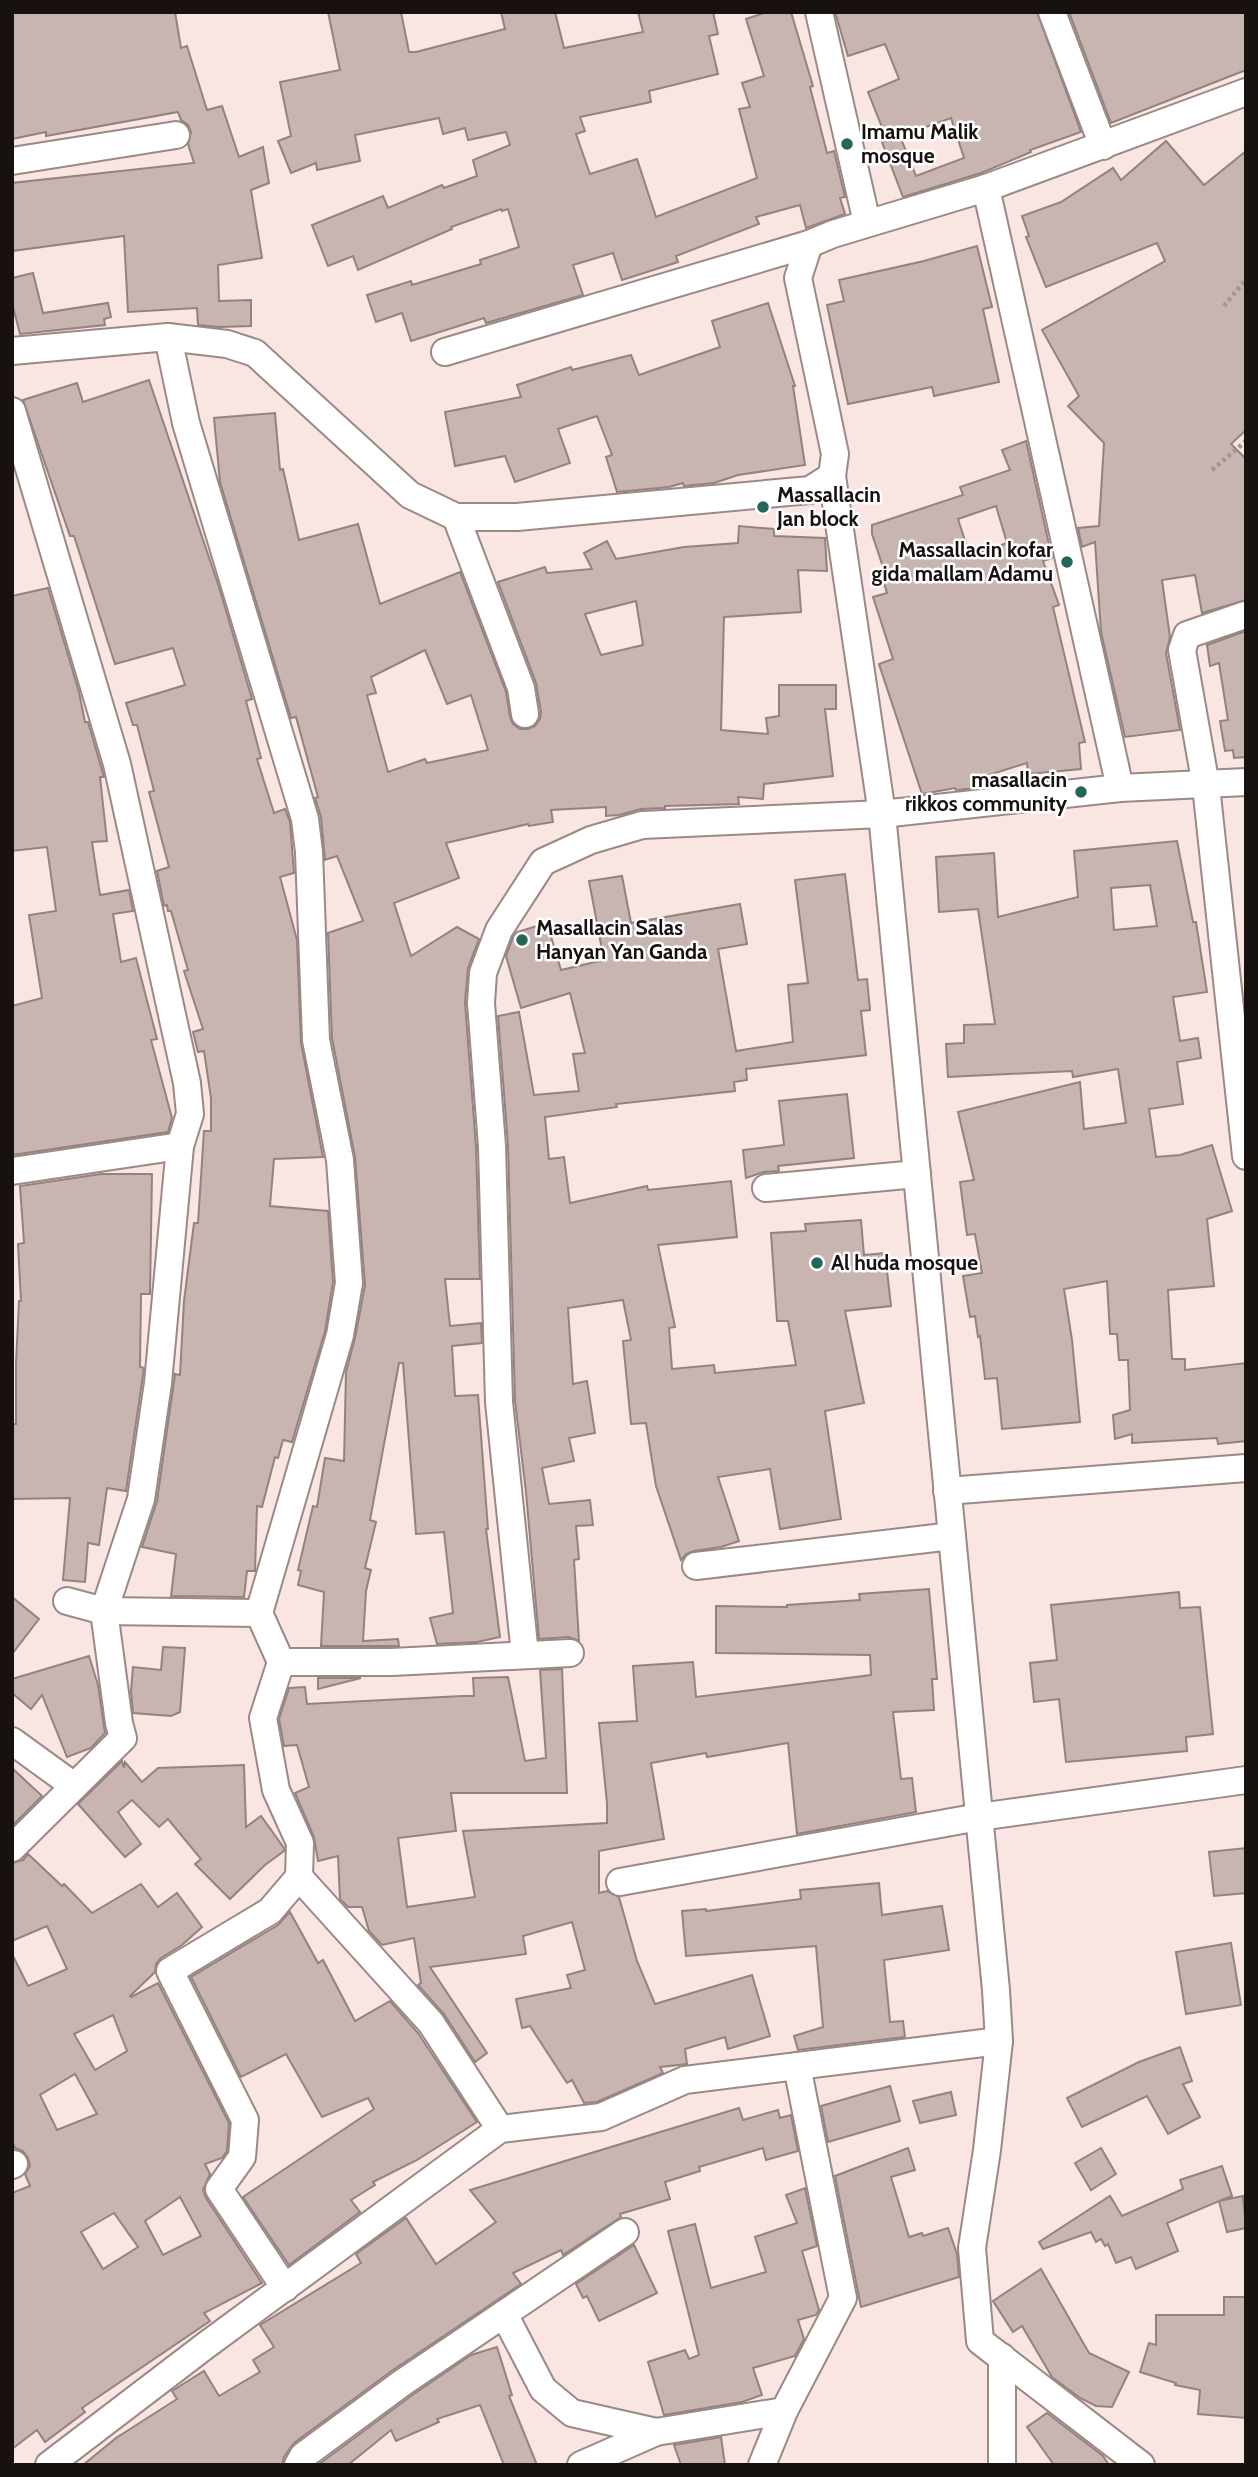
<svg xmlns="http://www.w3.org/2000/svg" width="1258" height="2477" font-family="Cabin,sans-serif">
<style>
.building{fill:#c8b5b1;stroke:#93827e;stroke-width:2;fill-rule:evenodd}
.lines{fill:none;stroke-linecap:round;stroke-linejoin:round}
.minor-casing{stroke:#9b8985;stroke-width:30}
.path{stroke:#a39591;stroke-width:4.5;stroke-dasharray:3.5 3.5;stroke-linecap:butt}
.minor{stroke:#fff;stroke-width:26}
.poi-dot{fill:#246657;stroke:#fff;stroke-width:2.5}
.labels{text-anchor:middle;stroke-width:5;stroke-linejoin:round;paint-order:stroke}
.poi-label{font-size:21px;font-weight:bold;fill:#17110f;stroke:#fff;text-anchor:start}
</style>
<rect width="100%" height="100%" fill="#f9e5e1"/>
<g class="building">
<path d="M12,12H175L181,48L187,46L207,110L222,106L239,157L263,147L269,183L251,190L262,258L218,265L219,301L251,300V326L219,327L198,325L197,308L128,312L124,236L12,251V183L194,163L188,144L191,132L188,125L181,120L178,112L46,136V132L12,139Z"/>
<path d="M328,12H401L409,52H416L505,29L501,12H555L564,48L643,32L638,12H713L718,34L709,36L718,74L649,91L651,102L580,117L585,131L576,134L590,174L637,159L656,217L757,178L739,109L750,107L742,83L764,76L746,19L767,12H791L813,86L810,87L827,153L834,151L845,197L840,198L845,214L806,228L800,205L756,217L759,224L676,256L678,262L622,280L613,253L573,265L583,295L486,323L484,318L411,341L402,313L376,322L367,295L411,281L412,285L481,264L480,260L519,247L508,209L502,211L501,209L451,227L452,229L358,270L353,256L328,266L312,225L383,196L388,208L442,185L444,188L477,176L473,160L510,145L506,132L468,140L465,128L443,134L439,118L355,135L360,161L317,170L316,163L291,173L278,141L291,136L280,82L340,70Z"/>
<path d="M835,12H1037L1081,132L1030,150L1031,152L981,173L903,197L882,142L887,140L868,92L899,79L885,44L848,56ZM951,118L964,158L916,176L900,136Z"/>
<path d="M1069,12H1246V70L1111,123Z"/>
<path d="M1166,141L1204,185L1246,151V430L1231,444L1246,459V600L1202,613L1195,575L1162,580L1170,637L1166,653L1180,730L1125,737L1101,632L1095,542L1082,547L1078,528L1099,526L1104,443L1068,406L1079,396L1042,330L1165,261L1157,243L1046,287L1026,237L1029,236L1022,216L1061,202L1113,168L1121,180Z"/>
<path d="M977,246L992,307L983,309L999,382L934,396L932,387L848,404L827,305L844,301L839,280L924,261Z"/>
<path d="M33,273L43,313L108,303L111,317L104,319L105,325L20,334L12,303V278Z"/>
<path d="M768,303L795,386H793L805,465L738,475L714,483L684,486L683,483L669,487L617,492L606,457L612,455L597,416L558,429L570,463L515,482L505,456L455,466L445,412L521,397L517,385L571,367L572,370L631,355L639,375L720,347L712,321Z"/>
<path d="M149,380L219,587L252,699L246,701L261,758L257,759L274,813L285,809L290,822L294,873L280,877L297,940L301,1043L323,1157L274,1159L270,1206L328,1211L333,1282L325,1331L292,1442L283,1440L278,1458L275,1457L262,1507L257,1506L255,1571H247L244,1597L171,1596L176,1554L142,1547L157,1501L175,1374L180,1375L184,1301L194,1223H198L204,1131H211V1098L204,1051L198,1052L193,1032L203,1029L184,971L188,970L171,911H168L167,905L164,906L157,871L169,867L149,792L154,791L137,725H133L126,703L185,685L173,648L115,664L74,536H70L23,400L77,383L83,402Z"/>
<path d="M275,413L280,470L283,469L299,540L358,524L380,604L460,572L506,692L510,717L513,724L520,729H528L535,726L540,719L541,712L536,683L498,582L545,567L547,573L592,569L584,553L607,541L616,559L684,547L738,543L739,526L774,529V536L825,538L827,571L798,570L801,612L724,617L721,730L768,734L766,718L779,716V685H836V709H825L833,776L764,784L763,799L738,797L739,804L665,806V808L641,809L619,815L606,816V807L551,810L553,822L529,826L528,824L446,843L459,878L394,903L411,956L457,927L479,939L468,968L465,1002L476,1147L480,1279H445L450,1326L481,1323L482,1343L452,1346L455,1396L478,1395L488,1529H486L500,1637L477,1642L437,1644L430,1618L453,1613L444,1532L416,1534L403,1363H399L370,1520L376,1522L365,1568L371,1570L366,1591L363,1641L398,1639L399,1646H321L324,1592L298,1585L301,1571L298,1570L313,1506L317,1507L325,1458L344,1461L346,1372L355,1338L365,1285L355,1157L332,1038L328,933L363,921L337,856L325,860L321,817L315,798L318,797L296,717L291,718L220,482L214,418ZM636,601L643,645L601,655L585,614ZM425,650L447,704L471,695L488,750L427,763L425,759L388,772L367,695L376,693L371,677Z"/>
<path d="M1026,441L1052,558L1043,561L1059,605L1053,607L1085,742L1079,743L1081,769L1028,774L1027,763L976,779L978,788L956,790L955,788L922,794L879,664L893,659L873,597L887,593L881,574L885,573L872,534V525L963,495L960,487L1010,470L1002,450ZM996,506L1007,543L970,556L958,519Z"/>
<path d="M48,588L79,692L85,722H88L104,777H100L107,841L92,842L100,895L129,890L133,911L113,914L121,962L136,958L157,1039L151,1040L172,1118L168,1132L12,1155V1006L42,998L29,915L56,911L47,847L12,851V596Z"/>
<path d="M1246,631V757L1234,758L1233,750L1225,751L1220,721L1228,720L1219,663L1210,666L1207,645Z"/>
<path d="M1177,841L1193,922H1196L1207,992L1173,997L1180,1041L1198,1038L1201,1058L1177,1062L1183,1104L1149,1109L1156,1157L1180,1155L1212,1145L1232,1211L1207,1219L1214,1286L1168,1290L1172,1359H1185V1370L1246,1363V1441L1218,1444L1217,1438L1132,1443V1434L1115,1439L1113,1415L1130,1410L1128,1360H1119L1117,1334H1110L1107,1281L1064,1289L1072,1340L1080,1422L1002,1429L997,1378L985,1379L980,1336L978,1337L975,1316L970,1317L963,1276L982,1273L975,1234L967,1235L960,1182L974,1180L958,1112L1080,1082L1084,1129L1126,1123L1118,1069L1073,1077L1072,1071L948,1077L946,1044L964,1043V1025L995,1024L978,909L939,912L936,857L994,853L998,917L1078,897L1074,851ZM1150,885L1157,926L1114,930L1111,888Z"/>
<path d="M845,874L858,980L867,979L870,1010L861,1011L866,1055L746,1069L747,1080L734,1082L735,1091L616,1104L617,1107L545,1117L549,1159L564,1157L570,1203L647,1186L648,1190L731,1181L737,1237L658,1245L675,1327L669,1328L672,1369L714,1365L715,1373L796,1365L788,1321H777L771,1233L806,1231L805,1224L861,1220L864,1255L885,1253L891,1306L845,1311L864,1403L825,1411L841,1519L780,1529L770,1469L718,1477L739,1541L721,1547L694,1551L686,1554L681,1560L656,1486L646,1423L631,1424L623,1341L631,1340L623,1300L568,1308L573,1384L587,1381L595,1433L569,1438L574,1461L542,1468L549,1504L590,1500L593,1525L576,1526L579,1559L574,1560L579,1641L569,1637L539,1639L526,1492L515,1401L508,1145L498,1016L519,1012L534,1095L579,1091L573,1054L585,1053L570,993L521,1008L506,956L513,937L517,932L547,923L561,970L604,960L589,881L622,876L631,923L740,904L747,944L718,949L736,1051L793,1042L788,985L808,983L795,880Z"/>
<path d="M847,1094L854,1158L778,1166L779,1171L764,1172L746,1178L743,1150L784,1145L779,1101Z"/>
<path d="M101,1174H152L150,1294H141L140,1367L144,1368L126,1491L107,1488L99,1545L88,1543L85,1582L63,1580L70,1498L12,1499V1424H16V1363L19,1301H21L18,1244L24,1243L20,1186Z"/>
<path d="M929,1589L937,1679H932L934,1710L893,1712L901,1779L912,1778L916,1812L797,1834L788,1743L707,1757L706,1753L651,1763L664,1839L599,1851V1893L607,1891L619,1897L637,1961L655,2004L752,1975L770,2036L728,2049L725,2037L685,2049L687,2064L660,2067L663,2073L597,2102L584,2103L572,2080L567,2083L530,2026L522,2028L516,1999L571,1988L567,1975L585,1970L572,1922L523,1936L526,1954L430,1967L487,2053L475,2062L444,2014L418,1985L421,1983L414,1938L382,1945L369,1931L362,1907H348L340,1899L338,1856L318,1861L314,1837L295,1793L309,1787L297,1745L284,1746L279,1719L289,1688L305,1687L307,1704L462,1696H474L473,1678L508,1677L525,1761L546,1758L540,1670L562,1669L567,1793H451L456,1831L398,1838L407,1907L475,1897L463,1831L607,1823V1803L599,1723L637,1721L633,1666L693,1662L696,1697L871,1675L870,1655L716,1653V1606L787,1607V1605L860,1600L859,1594Z"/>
<path d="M1179,1592L1180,1608L1200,1607L1213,1734L1186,1737L1187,1751L1066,1762L1059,1699L1034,1702L1030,1663L1057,1660L1051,1605Z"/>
<path d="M12,1597L39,1619L12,1654Z"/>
<path d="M163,1647L185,1648L180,1712L171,1716L133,1713L131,1691L133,1667L161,1670Z"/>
<path d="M89,1656L98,1685L105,1733L91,1748L67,1757L42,1695L31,1709L12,1693V1679Z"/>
<path d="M318,1678H361L318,1689Z"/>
<path d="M122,1761L124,1768L125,1762L142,1782L158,1768L244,1765L246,1827L261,1816L284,1848V1851L265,1865L230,1899L195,1864L201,1859L168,1819L159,1827L132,1800L118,1812L141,1844L125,1857L78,1804Z"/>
<path d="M12,1768L42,1796L12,1826Z"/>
<path d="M1246,1848V1893L1214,1896L1209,1852Z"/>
<path d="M28,1854L62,1886L64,1884L92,1913L141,1884L158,1907L177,1893L202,1927L182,1945L161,1958L156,1964L155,1972L130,1996L131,1997L158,1983L229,2123L227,2151L222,2158L205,2164L210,2174L203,2190L206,2198L262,2283L204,2313L210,2321L82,2408L85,2412L45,2442L37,2430L12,2449V2193L30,2186L25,2174L30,2166L28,2158L23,2151L15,2148L12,2141V1954L28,1986L67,1969L47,1926L12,1941V1863L23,1860ZM113,2015L127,2051L95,2070L74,2034ZM75,2074L97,2114L57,2130L40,2095ZM180,2197L201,2236L163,2255L145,2221ZM114,2213L138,2247L103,2269L81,2232Z"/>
<path d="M879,1883L882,1915L942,1906L949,1950L884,1960L890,2022L903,2021L905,2037L798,2050L794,2036L823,2027L816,1946L686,1956L682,1911L706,1909V1911L801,1899L800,1890Z"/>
<path d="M290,1912L318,1963L323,1960L355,2021L390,2001L418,2033L477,2122L417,2160L373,2182L375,2185L351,2200L360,2212L289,2265L243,2197L374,2109L368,2098L322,2117L286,2054L241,2077L191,1977L278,1925Z"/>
<path d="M1231,1943L1241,2005L1186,2014L1176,1952Z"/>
<path d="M1180,2047L1192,2081L1183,2084L1200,2117L1168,2134L1147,2096L1082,2127L1067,2098L1139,2062Z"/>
<path d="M890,2086L900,2121L828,2142L821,2106Z"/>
<path d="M951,2092L956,2115L920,2123L913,2101Z"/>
<path d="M739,2108L743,2120L778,2110L780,2118L791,2115L798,2151L766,2160L763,2148L699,2167L700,2171L665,2182L670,2199L620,2214L621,2217L563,2255L561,2250L513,2273L521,2284L393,2370L294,2443L284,2457L282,2465H83L116,2438L177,2399L172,2391L204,2371L219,2396L260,2372L253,2360L274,2347L260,2325L361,2263L356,2254L406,2218L436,2264L496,2222L470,2190Z"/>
<path d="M908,2148L915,2170L891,2177L909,2237L922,2233L923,2236L948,2228L957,2254L959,2277L861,2307L835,2176Z"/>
<path d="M1101,2148L1116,2174L1091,2190L1075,2163Z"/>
<path d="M1222,2166L1232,2196L1219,2201L1243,2196L1246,2228L1227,2232L1219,2201L1167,2223L1178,2251L1136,2269L1131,2257L1116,2263L1108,2244L1105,2246L1101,2239L1096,2242L1091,2232L1043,2249L1039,2242L1110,2196L1122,2216L1183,2189L1180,2180Z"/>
<path d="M805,2188L817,2246L802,2251L819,2310L816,2315L798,2320L804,2339L795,2356L753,2368L762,2395L742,2402L664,2415L648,2362L685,2350L689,2359L699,2355L668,2231L695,2224L711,2288L766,2272L755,2237L797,2223L786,2195Z"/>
<path d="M634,2245L657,2293L599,2321L587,2296L583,2298L576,2284Z"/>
<path d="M1041,2269L1089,2353L1129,2372L1112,2407L1096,2406L1080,2398L1052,2377L1022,2326L1013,2332L993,2301Z"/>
<path d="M1224,2297H1246V2418L1198,2414L1200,2390L1175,2385L1176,2383L1140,2372L1149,2343L1156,2345V2315H1224Z"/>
<path d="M497,2347L512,2395L509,2396L537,2465H504L480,2405L437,2419L439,2422L396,2441L391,2430L348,2465H318L411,2396L471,2355Z"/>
<path d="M1047,2413L1103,2456L1109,2465H1054L1027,2427Z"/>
<path d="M721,2437L725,2465H681L674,2445Z"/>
</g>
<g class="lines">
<defs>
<g id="minor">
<path d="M819,12L867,223"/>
<path d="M1052,12L1103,146"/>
<path d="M12,161L176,135"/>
<path d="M986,188L1120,788"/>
<path d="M168,337L186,423L305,819L309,852L316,1040L340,1160L349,1283L340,1335L259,1613"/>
<path d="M12,351L168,337L227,344L255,353L410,495L456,517H517L810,490L832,476L835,454L798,278L809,244L833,234L986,188L1246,92"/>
<path d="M445,352L809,244"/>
<path d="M12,411L117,764L187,1083L190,1114L180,1146L158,1383L141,1499L104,1611L119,1723L123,1738L12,1848"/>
<path d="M832,476L882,814L996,1990L999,2041L987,2150L972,2248L980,2341L1141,2465"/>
<path d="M456,517L521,688L525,714"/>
<path d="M1245,615L1187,635L1182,650L1206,786L1246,1156"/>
<path d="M12,1171L180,1146"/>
<path d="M766,1188L917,1174"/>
<path d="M947,1491L1246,1468"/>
<path d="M696,1566L952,1536"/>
<path d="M67,1601L104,1611L259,1613L281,1662H392L570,1653"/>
<path d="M525,1655L499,1402L492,1146L481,1003L483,973L499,930L543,862L591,840L642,825L882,814L1120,788L1246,782"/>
<path d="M281,1662L263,1718L276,1790L300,1843L299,1877L270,1911L170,1971L245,2120L242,2157L219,2189L285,2288"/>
<path d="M12,1741L74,1786"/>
<path d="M299,1877L431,2023L500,2129"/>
<path d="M620,1882L979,1817L1246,1780"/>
<path d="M12,2165L14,2164"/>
<path d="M504,2314L543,2389L572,2413L656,2432"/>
<path d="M1002,2357V2465"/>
<path d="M49,2465L205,2346L500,2129L601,2117L685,2080L999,2041"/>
<path d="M298,2465L303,2456L402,2383L625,2232"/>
<path d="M581,2465L656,2432L784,2411"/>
<path d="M762,2465L784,2411L843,2298L797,2066"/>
</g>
</defs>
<use href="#minor" class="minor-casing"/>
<g class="path">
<path d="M1224,306L1246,279"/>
<path d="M1212,470L1246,441"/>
</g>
<use href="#minor" class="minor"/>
</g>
<g class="poi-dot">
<circle cx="847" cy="144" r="7"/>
<circle cx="763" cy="507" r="7"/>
<circle cx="1067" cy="562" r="7"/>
<circle cx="1081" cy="792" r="7"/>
<circle cx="522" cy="940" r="7"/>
<circle cx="817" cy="1263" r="7"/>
</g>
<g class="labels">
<g class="poi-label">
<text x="861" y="139">Imamu Malik<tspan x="861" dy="24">mosque</tspan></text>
<text x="777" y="502">Massallacin<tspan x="777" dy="24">Jan block</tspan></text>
<text x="1053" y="557" text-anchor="end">Massallacin kofar<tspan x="1053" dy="24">gida mallam Adamu</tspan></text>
<text x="1067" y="787" text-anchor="end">masallacin<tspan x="1067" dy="24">rikkos community</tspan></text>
<text x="536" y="935">Masallacin Salas<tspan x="536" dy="24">Hanyan Yan Ganda</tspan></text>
<text x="831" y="1270">Al huda mosque</text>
</g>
</g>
<rect width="1258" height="2477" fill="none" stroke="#17110f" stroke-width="28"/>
</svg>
